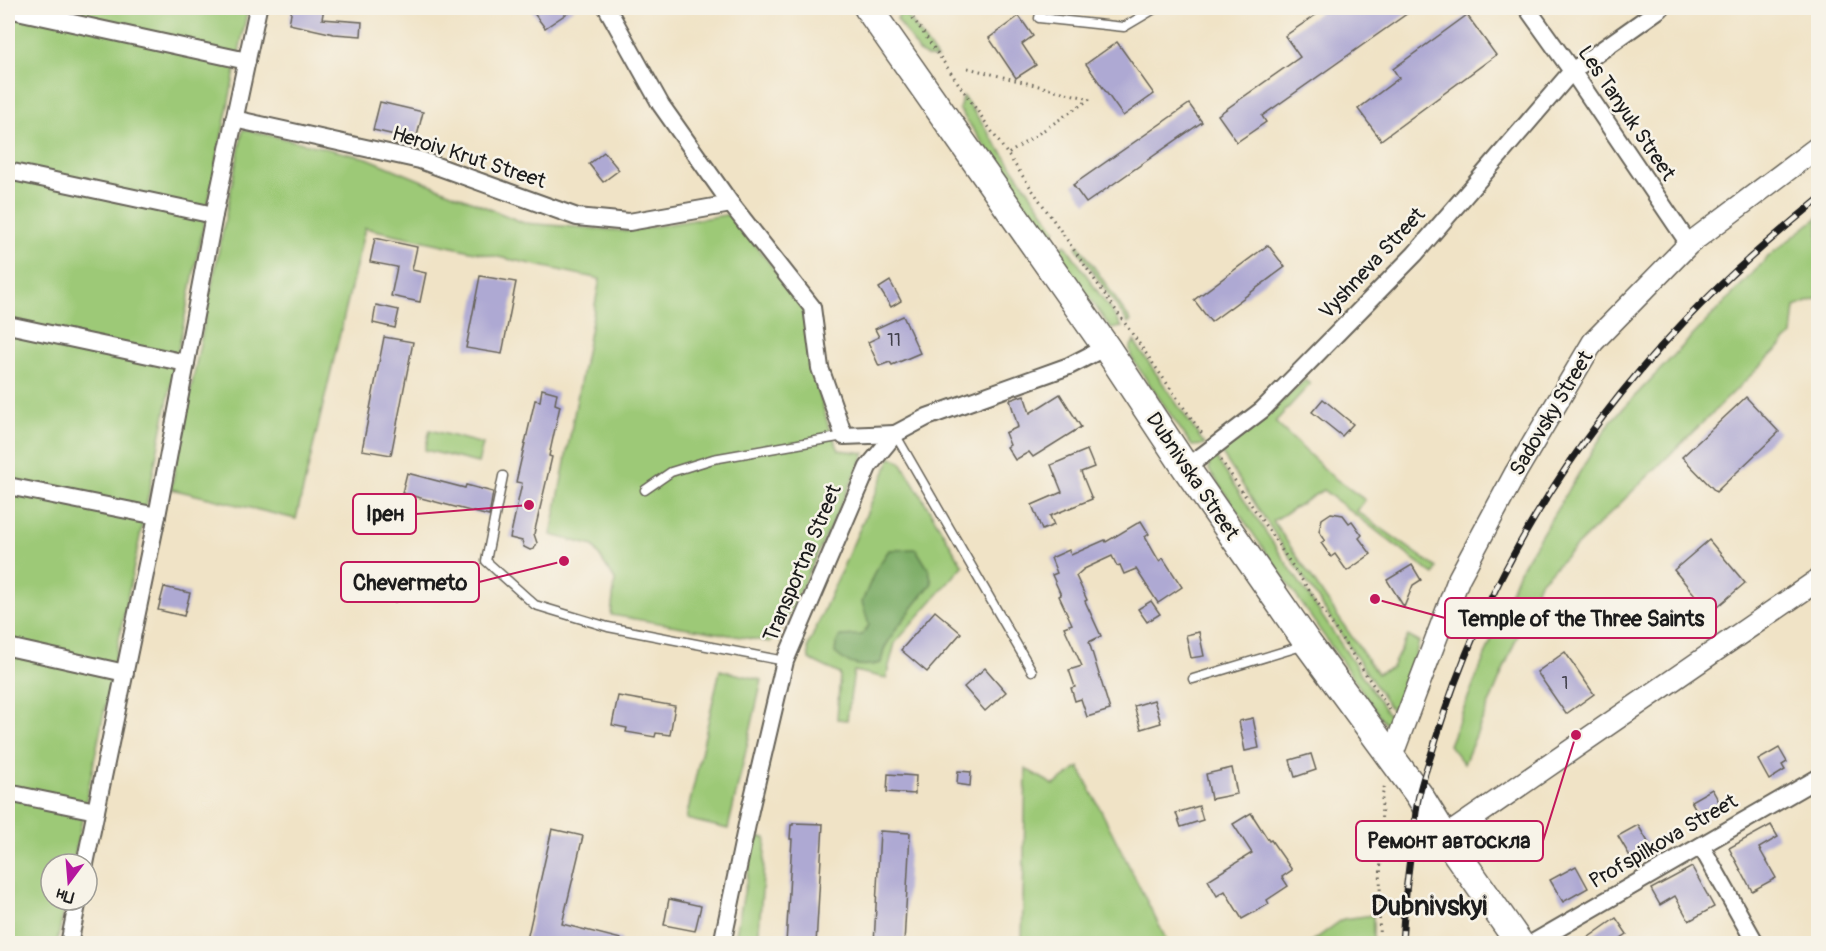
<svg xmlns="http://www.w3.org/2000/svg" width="1826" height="951" font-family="Pangolin,sans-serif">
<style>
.green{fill:#9dc977;stroke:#5c724a;stroke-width:1.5}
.forest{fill:#7ead68;stroke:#4d6442;stroke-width:1.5}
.building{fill:#aea9d3}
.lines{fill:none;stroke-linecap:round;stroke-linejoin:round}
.service-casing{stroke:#666258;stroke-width:11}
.minor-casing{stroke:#666258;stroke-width:20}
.tertiary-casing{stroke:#666258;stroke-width:24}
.primary-casing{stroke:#666258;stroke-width:30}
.path{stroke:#666258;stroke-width:3;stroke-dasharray:1.5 4.5;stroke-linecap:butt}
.service{stroke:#fff;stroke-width:8}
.minor{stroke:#fff;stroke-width:16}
.tertiary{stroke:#fff;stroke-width:21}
.primary{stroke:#fff;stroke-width:27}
.rail-casing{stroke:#1c1c1c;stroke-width:7}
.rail{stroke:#f7f3e8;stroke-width:4.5;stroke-dasharray:14;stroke-linecap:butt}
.labels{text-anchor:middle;stroke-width:5;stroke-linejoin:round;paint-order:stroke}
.number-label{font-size:18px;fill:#403f4a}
.street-label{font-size:21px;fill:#1c1c1c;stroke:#f7f3e8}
.district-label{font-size:27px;font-weight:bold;fill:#1c1c1c;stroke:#f7f3e8}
.leader{fill:none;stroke:#c2185b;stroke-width:2}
.callout-dot{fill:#c2185b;stroke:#f7f3e8;stroke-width:2}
.callout{fill:#f7f3e8;stroke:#c2185b;stroke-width:2}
.callout-label{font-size:22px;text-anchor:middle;font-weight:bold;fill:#1c1c1c}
</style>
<rect width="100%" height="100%" fill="#f7f3e8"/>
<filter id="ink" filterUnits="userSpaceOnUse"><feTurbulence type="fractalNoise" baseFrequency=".0167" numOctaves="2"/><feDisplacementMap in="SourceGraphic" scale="12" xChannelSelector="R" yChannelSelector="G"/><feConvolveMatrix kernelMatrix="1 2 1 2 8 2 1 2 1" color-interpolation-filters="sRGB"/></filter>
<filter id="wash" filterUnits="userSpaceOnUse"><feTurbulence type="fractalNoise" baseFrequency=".008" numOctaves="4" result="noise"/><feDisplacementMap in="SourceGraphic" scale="24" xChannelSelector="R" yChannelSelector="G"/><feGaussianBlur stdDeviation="1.35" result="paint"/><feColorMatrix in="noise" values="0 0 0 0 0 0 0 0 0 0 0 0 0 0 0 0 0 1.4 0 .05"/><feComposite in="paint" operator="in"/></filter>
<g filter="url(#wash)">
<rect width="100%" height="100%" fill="#f0e3c6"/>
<g class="green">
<path d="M8,8H248L73,864H51V900H66L57,943H8Z"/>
<path d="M902,8L937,58L928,57L920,53L897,19Z"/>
<path d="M963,96L1056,230L1047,236L959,109Z"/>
<path d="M243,129L367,158L524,223L626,231L731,214L805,308L812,367L829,428L839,450L865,453L784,625L770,642L611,615L615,580L593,546L551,535L600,279L365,228L296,519L171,489Z"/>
<path d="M1818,217V298L1795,307L1792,335L1540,582L1464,764L1449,745L1519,571L1611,421L1770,255Z"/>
<path d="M1065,244L1122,327L1111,329L1056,250Z"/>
<path d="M1079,245L1131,321L1128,323L1076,247Z"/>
<path d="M1134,341L1205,445L1192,446L1131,357L1130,348Z"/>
<path d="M1305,380L1310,384L1275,422L1333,477L1365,500L1357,511L1437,568L1434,575L1323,490L1273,521L1377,674L1392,667L1408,636L1419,642L1398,720L1220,451L1266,416Z"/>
<path d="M430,430L483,444L478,463L425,450Z"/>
<path d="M1214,455L1396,726L1391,727L1385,724L1209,470V462Z"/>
<path d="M891,458L896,459L901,462L963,566L895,643L886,678L854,671L847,720L837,719L840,674L809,659L808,646Z"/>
<path d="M720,670L762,680L728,829L686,819Z"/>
<path d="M1079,767L1168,943H1022L1026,769L1054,785Z"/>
<path d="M755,837L766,838L758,943H734Z"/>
<path d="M1373,915V943H1310L1343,919Z"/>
</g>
<path class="forest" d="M916,549L929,570L932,583L896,629L884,649L881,663C863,668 849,666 835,653L836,644L840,636L862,635L869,625L862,602L875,571L889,550Z"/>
<g id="blocks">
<g class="building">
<path d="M292,8H324L322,19L362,22L361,36L334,34L289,24Z"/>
<path d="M530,8H575L545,28Z"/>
<path d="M1326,8H1415L1262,116L1266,122L1237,142L1218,115L1300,57L1285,36Z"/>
<path d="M1467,15L1496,55L1381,140L1358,109L1399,78L1393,69Z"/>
<path d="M1019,16L1033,36L1022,44L1036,65L1016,78L989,38Z"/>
<path d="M1117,42L1154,94L1123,116L1086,64Z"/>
<path d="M380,102L423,112L416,140L373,130Z"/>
<path d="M1189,104L1202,122L1086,203L1073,185Z"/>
<path d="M604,152L619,170L603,182L589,164Z"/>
<path d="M375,238L417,247L412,270L426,273L420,302L391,296L397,267L370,262Z"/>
<path d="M1268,245L1285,267L1211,322L1194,300Z"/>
<path d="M480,276L516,282L502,354L466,348Z"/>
<path d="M890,281L901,301L891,307L879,288Z"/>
<path d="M376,305L399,310L395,328L373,323Z"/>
<path d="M903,316L920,353L892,365L890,362L879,366L868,342L879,337L875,329Z"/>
<path d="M384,337L413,342L391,455L362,450Z"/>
<path d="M542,389L557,393L555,404L560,406L549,456L552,457L534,534L537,543L534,549L530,550L524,547L522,541L510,538L522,483L516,482L535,400L540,401Z"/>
<path d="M1060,394L1081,427L1033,457L1029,452L1015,460L1007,447L1010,445L1005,433L1018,427L1010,400L1024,395L1030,413Z"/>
<path d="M1746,397L1779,432L1716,492L1682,457Z"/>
<path d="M1323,399L1353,424L1342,436L1312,412Z"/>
<path d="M1087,450L1094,467L1081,472L1092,499L1050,516L1054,525L1042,530L1032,505L1062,492L1051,465Z"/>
<path d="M407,473L465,488L466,485L493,492L489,516L402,493Z"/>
<path d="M1331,513L1343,515L1349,523L1352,521L1362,535L1359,538L1371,554L1347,571L1335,554L1331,557L1321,543L1325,540L1319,531L1322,519Z"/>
<path d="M1141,521L1149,534L1145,537L1159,561L1163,558L1182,587L1158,603L1136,569L1124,574L1120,565L1117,566L1112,556L1084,569L1076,576L1087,600L1085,601L1101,636L1089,642L1110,710L1087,717L1081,699L1075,701L1071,688L1075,687L1069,670L1082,666L1064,627L1072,624L1059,596L1061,595L1052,575L1057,573L1051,558L1069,550L1071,555L1105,540L1106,542Z"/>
<path d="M1709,540L1745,583L1710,613L1674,570Z"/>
<path d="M1412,565L1421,580L1413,585L1404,607L1387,580Z"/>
<path d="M386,575L400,578L395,602L380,599Z"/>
<path d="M164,587L190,593L184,616L158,610Z"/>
<path d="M1151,601L1160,614L1147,622L1138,609Z"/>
<path d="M935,611L961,633L927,672L901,650Z"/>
<path d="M1199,632L1204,656L1191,658L1186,635Z"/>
<path d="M1565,652L1594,694L1566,714L1537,672Z"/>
<path d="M985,668L1006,692L985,711L964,687Z"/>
<path d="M618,696L675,706L670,735L656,733L655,737L626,732L627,728L612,725Z"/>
<path d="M1154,700L1161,723L1141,729L1134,706Z"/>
<path d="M1253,718L1259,748L1245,751L1239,721Z"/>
<path d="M1779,748L1787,762L1782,765L1785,770L1769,780L1758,760Z"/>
<path d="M1311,754L1316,770L1295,777L1290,760Z"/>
<path d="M1232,768L1237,794L1211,799L1206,774Z"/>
<path d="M958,771L971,772L970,786L957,784Z"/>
<path d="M888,774L916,776L915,794L887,792Z"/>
<path d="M1712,789L1723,809L1702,820L1691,801Z"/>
<path d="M1199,806L1203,820L1181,827L1176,813Z"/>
<path d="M1251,813L1269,841L1271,840L1292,870L1282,877L1288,886L1267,900L1269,904L1242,919L1225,891L1217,896L1208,880L1252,853L1233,824Z"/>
<path d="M793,823L823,824L816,944H786L792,839H790L791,825H793Z"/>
<path d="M1638,825L1651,847L1631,858L1618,836Z"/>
<path d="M1771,825L1778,837L1759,848L1776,878L1752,891L1729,848Z"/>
<path d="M552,829L583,836L562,924L621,939V944H526Z"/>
<path d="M880,831L910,833L904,944H874Z"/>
<path d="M1576,866L1588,888L1563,902L1550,880Z"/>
<path d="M1692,867L1714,907L1689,921L1675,896L1660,905L1651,889Z"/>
<path d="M669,899L701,906L695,931L664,925Z"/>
<path d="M1616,918L1627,934L1621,938L1625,944H1579Z"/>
</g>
</g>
</g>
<g filter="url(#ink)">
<use href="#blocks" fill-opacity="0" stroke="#666258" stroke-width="1.5"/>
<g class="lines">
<defs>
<g id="service">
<path d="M1042,8L1039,18L1124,27L1156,8"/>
<path d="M895,434L1032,671"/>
<path d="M503,476L486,561L535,605L608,627L785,661"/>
<path d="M645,490L671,472L713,459L844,436"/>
<path d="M1193,679L1305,645"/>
</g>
<g id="minor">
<path d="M607,8L661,105L731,204L812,307L820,368L844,436L895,434"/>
<path d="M1527,8L1572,71L1689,244"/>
<path d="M8,9L247,61"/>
<path d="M234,119L420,160L577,217L629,222L731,204"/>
<path d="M8,171L214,215"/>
<path d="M8,325L186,363"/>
<path d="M1186,468L1262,410L1415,254L1572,71L1661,8"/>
<path d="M8,486L157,516"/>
<path d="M8,647L125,673"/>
<path d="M8,793L96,811"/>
<path d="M1701,846L1756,944"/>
<path d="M85,864L157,516L214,215L258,8"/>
<path d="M69,944L78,900"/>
<path d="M722,944L750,810L785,661L868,467L895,434L927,417L1069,366L1106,347"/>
<path d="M1531,944L1818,778"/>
</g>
<g id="tertiary">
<path d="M1391,758L1459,578L1516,472L1593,342L1689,244L1818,147"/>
<path d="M1445,837L1818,580"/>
</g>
<path id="primary" d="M868,8L1106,347L1186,468L1308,644L1419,795L1445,837L1520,944"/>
</defs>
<use href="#service" class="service-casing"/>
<use href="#minor" class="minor-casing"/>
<use href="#tertiary" class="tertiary-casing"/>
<use href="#primary" class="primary-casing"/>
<g class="path">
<path d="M906,8L1131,332L1203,435"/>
<path d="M968,68L1090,99L1008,154"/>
<path d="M1221,460L1390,710"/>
<path d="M1379,944L1382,797L1385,784"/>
</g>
<use href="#service" class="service"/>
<use href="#minor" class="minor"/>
<use href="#tertiary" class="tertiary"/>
<use href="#primary" class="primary"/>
<defs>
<path id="rail" d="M1402,944C1404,906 1408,868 1414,831C1415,819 1416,807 1419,795C1423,776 1431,757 1436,739C1483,584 1570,442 1681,325C1723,280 1770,239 1818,200"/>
</defs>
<use href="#rail" class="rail-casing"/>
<use href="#rail" class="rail"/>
</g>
</g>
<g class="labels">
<g class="number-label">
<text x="894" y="346">11</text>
<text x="1565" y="689">1</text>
</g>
<g class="street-label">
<text transform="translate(1627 113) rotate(56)" y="7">Les Tanyuk Street</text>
<text transform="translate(469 157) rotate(18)" y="7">Heroiv Krut Street</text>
<text transform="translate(1372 263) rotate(-47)" y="7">Vyshneva Street</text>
<text transform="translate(1551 413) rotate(-59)" y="7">Sadovsky Street</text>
<text transform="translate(1193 476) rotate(56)" y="7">Dubnivska Street</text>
<text transform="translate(802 563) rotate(-67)" y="7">Transportna Street</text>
<text transform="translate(1663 841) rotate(-30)" y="7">Profspilkova Street</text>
</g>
<g class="district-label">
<text x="1429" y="915">Dubnivskyi</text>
</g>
</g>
<path class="leader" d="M529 505L416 514M564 561L479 582M1375 599L1445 618M1576 735L1543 841"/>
<g class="callout-dot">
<circle cx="529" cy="505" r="6"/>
<circle cx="564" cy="561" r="6"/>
<circle cx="1375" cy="599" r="6"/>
<circle cx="1576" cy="735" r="6"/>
</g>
<g class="callout">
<rect x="353" y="494" width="63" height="40" rx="6"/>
<rect x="341" y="562" width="138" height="40" rx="6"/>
<rect x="1445" y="598" width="271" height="40" rx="6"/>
<rect x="1356" y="821" width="187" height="40" rx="6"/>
</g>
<g class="callout-label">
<text x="385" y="521">Ірен</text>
<text x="410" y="590">Chevermeto</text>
<text x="1581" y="626">Temple of the Three Saints</text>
<text x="1449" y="848">Ремонт автоскла</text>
</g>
<rect width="1826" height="951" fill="none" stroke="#f7f3e8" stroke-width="30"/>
<g transform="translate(69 882) rotate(196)"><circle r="28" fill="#f7f3e8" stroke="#9f9d96" stroke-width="1.5"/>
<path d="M0-4.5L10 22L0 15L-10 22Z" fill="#b5179e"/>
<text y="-9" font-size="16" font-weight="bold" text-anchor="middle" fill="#1c1c1c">Пн</text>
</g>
</svg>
